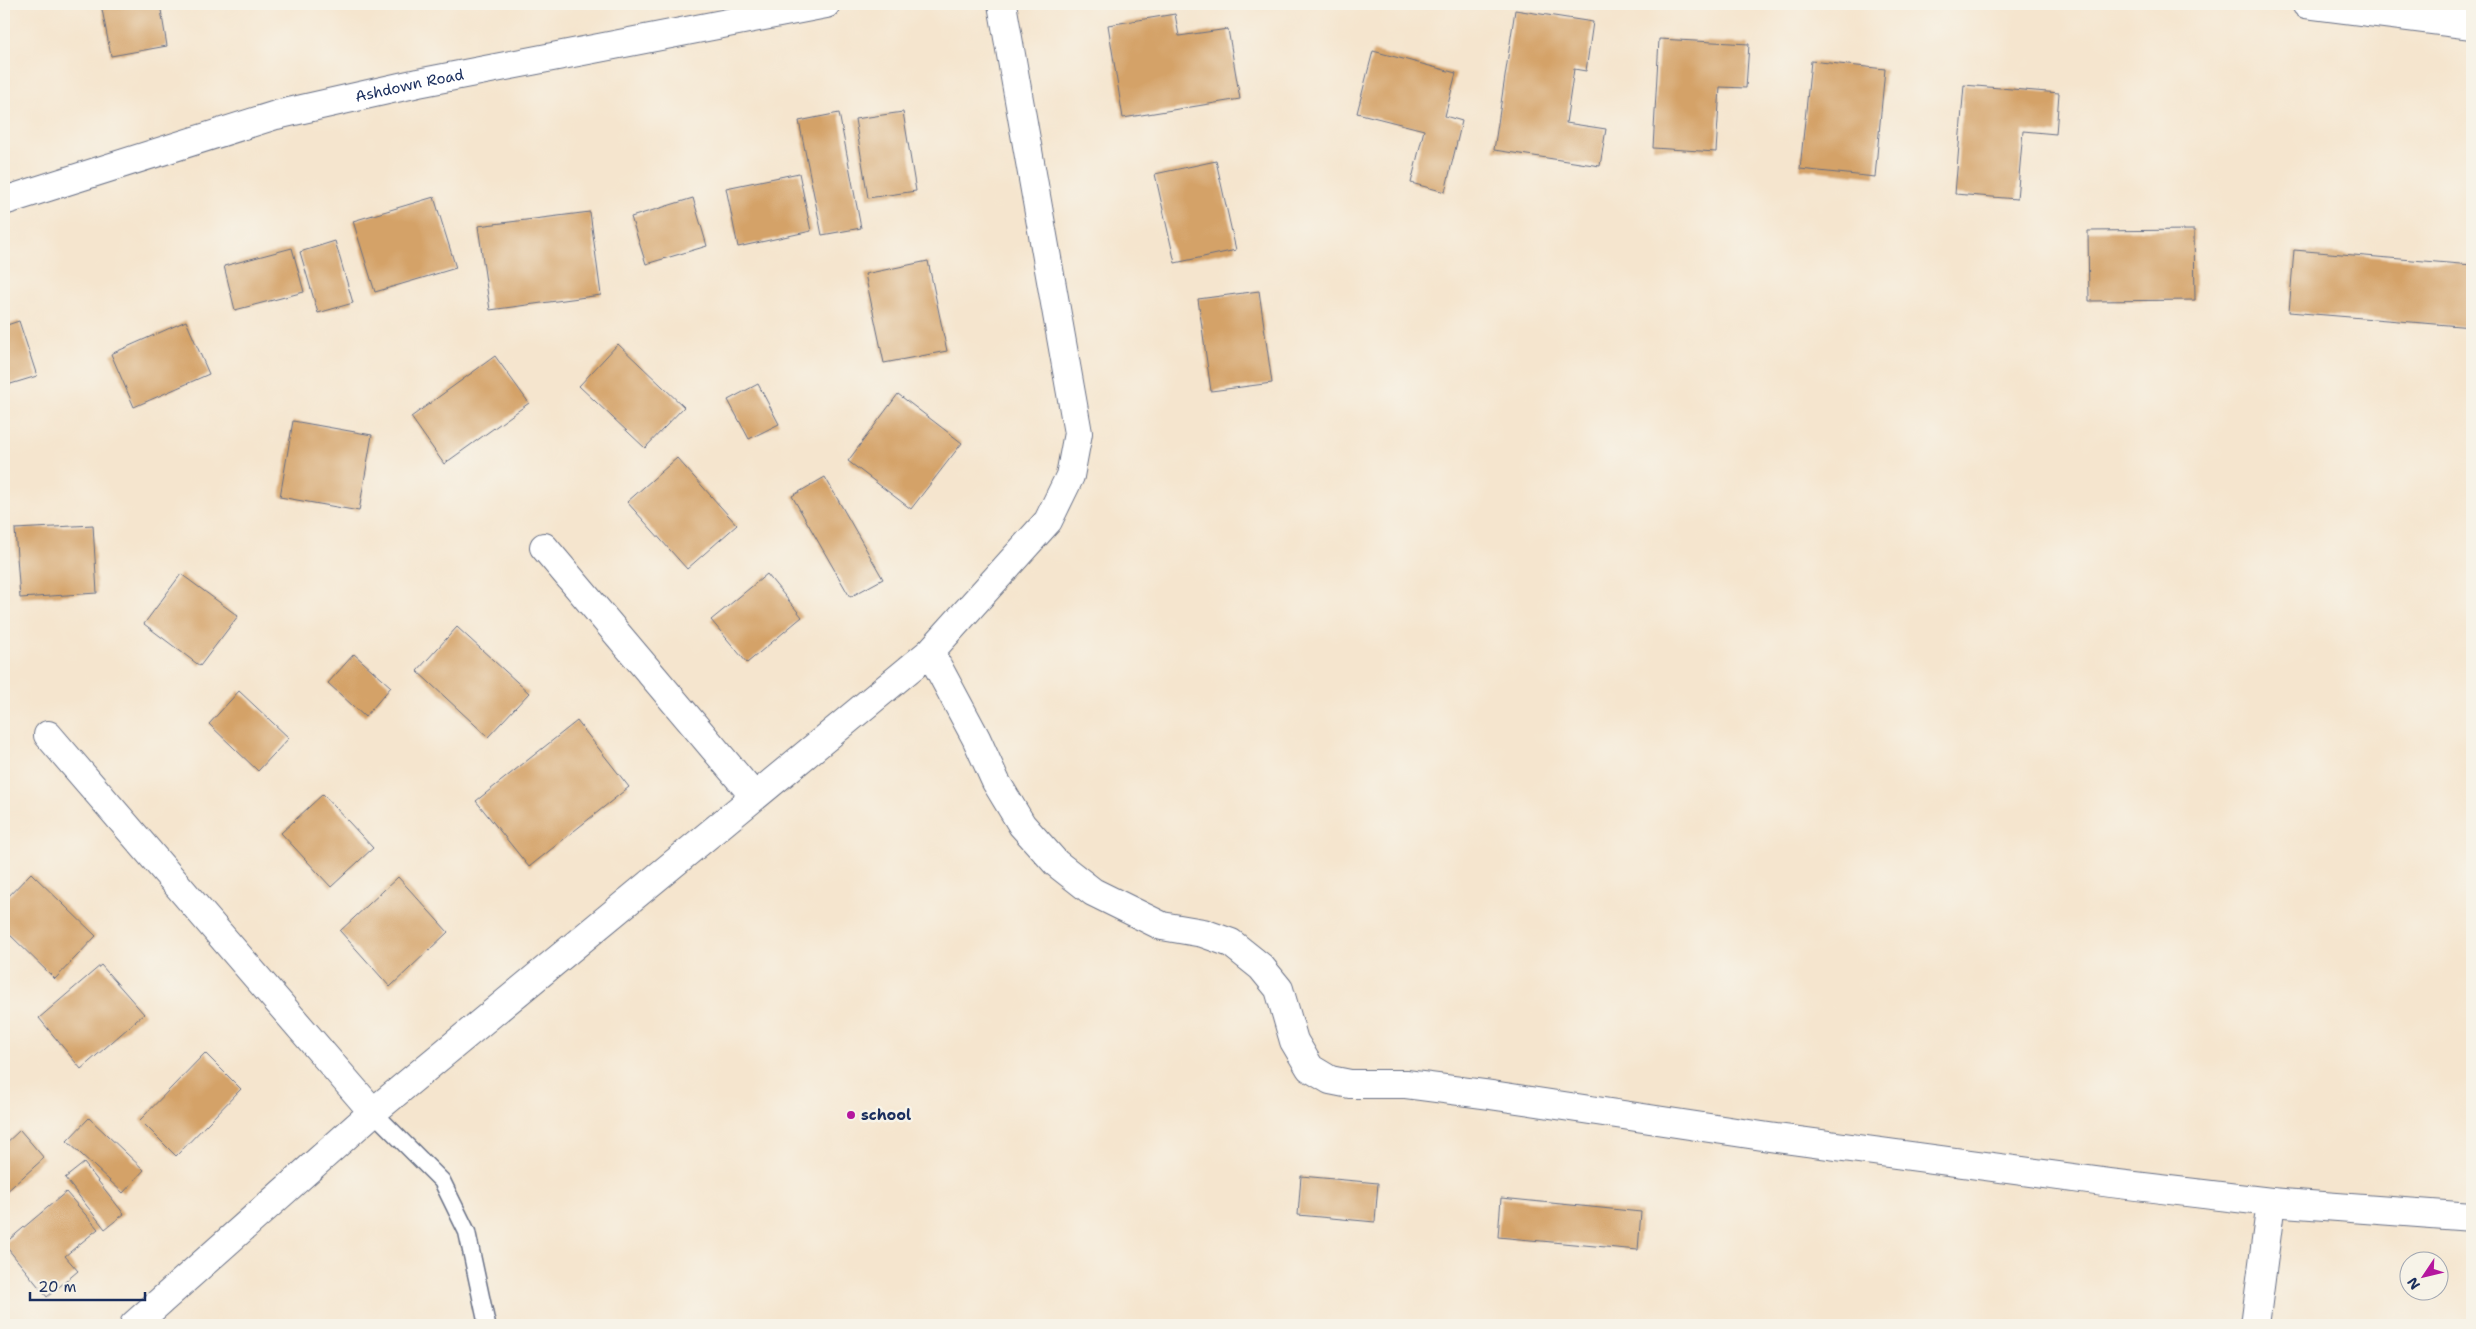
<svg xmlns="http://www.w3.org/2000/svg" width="2476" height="1329" font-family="'Shantell Sans',sans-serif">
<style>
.building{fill:#d4a267}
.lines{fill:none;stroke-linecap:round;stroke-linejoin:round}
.lane-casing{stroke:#676f85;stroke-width:19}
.street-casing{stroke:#676f85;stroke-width:30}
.lane{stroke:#fff;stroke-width:16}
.street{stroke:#fff;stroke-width:28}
.poi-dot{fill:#b5179e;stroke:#f7f3e8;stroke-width:2}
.labels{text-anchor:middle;stroke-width:5;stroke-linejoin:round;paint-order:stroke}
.street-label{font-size:15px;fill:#1b2f5e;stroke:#f7f3e8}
.poi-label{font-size:15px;font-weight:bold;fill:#1b2f5e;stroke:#f7f3e8;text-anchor:start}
</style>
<rect width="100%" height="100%" fill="#f7f3e8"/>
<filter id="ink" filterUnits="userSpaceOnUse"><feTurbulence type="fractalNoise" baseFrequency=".02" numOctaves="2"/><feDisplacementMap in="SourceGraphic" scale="10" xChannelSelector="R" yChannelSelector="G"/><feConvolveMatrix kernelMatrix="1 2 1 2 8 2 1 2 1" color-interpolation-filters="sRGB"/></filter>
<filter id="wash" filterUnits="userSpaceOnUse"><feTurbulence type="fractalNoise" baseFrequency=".0096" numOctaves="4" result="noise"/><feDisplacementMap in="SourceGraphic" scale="20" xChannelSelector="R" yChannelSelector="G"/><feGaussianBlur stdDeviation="1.12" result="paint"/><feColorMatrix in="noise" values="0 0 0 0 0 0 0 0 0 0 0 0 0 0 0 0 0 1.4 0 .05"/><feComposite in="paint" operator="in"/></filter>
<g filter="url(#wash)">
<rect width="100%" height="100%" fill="#f5e5ce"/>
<g id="blocks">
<g class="building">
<path d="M101,4H160L167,46L111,56Z"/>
<path d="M1515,10L1593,22L1586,71L1574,69L1566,123L1606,129L1600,166L1494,150Z"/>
<path d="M1175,14L1179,36L1228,29L1240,99L1123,118L1108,25Z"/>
<path d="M1659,39L1749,44L1746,88L1720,87L1716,152L1653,148Z"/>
<path d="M1373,51L1456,73L1445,116L1462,121L1445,192L1411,183L1424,130L1357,113Z"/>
<path d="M1811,61L1885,69L1875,177L1800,169Z"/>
<path d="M1964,85L2059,93L2056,134L2023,131L2017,199L1955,194Z"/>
<path d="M903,112L916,191L868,198L855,119Z"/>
<path d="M839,113L861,228L822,235L799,121Z"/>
<path d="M1216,161L1236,250L1175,263L1155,174Z"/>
<path d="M799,173L811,231L738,247L726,188Z"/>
<path d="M434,197L456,268L375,292L353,221Z"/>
<path d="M693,198L707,246L646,264L631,217Z"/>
<path d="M590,212L601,295L490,310L478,226Z"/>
<path d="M2194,230L2195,300L2089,301L2088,231Z"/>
<path d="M335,241L353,303L318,313L300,252Z"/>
<path d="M292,248L304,292L235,310L224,266Z"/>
<path d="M2294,250L2472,265V327L2289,312Z"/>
<path d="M928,261L947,351L884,363L865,274Z"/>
<path d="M1259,291L1272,383L1211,391L1198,299Z"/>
<path d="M19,321L37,376L4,386V326Z"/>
<path d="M186,321L209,374L134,407L111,354Z"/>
<path d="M618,344L684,407L645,448L579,386Z"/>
<path d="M495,356L529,403L444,464L411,417Z"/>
<path d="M758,384L779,424L749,439L728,400Z"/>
<path d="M898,394L962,443L911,509L848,461Z"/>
<path d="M293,421L372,435L359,511L280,497Z"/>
<path d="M677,458L737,525L687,569L627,502Z"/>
<path d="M825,477L883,579L850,597L792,496Z"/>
<path d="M93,525L97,593L20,598L15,529Z"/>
<path d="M181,574L238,616L200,666L144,624Z"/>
<path d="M767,574L802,617L747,663L711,620Z"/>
<path d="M457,627L529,693L488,737L417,671Z"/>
<path d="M354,654L391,687L365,717L328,683Z"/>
<path d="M239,691L289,738L258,771L209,724Z"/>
<path d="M577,721L629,787L529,867L476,801Z"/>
<path d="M323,794L373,848L331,887L281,833Z"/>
<path d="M31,873L96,936L55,979L4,929V901Z"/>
<path d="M398,877L448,932L390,987L340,931Z"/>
<path d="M101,965L144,1014L81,1069L39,1018Z"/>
<path d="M205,1053L241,1089L176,1156L140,1120Z"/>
<path d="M89,1118L144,1170L123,1193L67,1141Z"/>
<path d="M20,1130L44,1158L4,1194V1145Z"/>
<path d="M84,1163L124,1214L105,1229L65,1178Z"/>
<path d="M1301,1176L1378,1183L1375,1222L1298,1215Z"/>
<path d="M66,1192L98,1229L65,1256L78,1271L47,1297L4,1244Z"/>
<path d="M1501,1198L1641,1212L1638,1250L1498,1237Z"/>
</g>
</g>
</g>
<g filter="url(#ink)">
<use href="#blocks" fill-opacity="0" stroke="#676f85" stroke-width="1"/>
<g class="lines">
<defs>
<path id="lane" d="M373,1112L442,1181L467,1232L487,1325"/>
<g id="street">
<path d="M2306,4L2472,25"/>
<path id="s1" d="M4,201L276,115L418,83L826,4"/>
<path d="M544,547L754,796"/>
<path d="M930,652L976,738L996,782L1022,825L1056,863L1093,892L1162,926L1203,933L1231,943L1261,967L1279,989L1294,1041L1310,1068L1330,1080L1350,1084H1406L1491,1095L1769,1137L2111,1183L2271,1202L2472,1217"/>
<path d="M48,735L373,1112"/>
<path d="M134,1325L373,1112L930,652L1048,521L1070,476L1078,433L1002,4"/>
<path d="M2255,1325L2271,1202"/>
</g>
</defs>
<use href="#lane" class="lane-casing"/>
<use href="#street" class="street-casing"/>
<use href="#lane" class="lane"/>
<use href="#street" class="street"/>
</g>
</g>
<circle class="poi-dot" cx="851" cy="1115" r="5"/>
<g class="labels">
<g class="street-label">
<text dy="5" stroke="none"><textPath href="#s1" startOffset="422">Ashdown Road</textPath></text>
</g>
<g class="poi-label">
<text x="861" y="1120">school</text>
</g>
</g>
<rect width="2476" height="1329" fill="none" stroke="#f7f3e8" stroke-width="20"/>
<g transform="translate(2424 1276) rotate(235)"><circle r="24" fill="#f7f3e8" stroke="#9fa5b1"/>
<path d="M0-4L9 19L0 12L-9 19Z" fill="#b5179e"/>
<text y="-8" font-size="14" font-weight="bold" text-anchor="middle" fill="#1b2f5e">N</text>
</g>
<path d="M30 1292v8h115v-8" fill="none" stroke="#1b2f5e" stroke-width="2.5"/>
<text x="38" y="1292" font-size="15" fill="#1b2f5e" stroke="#f7f3e8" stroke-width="4" paint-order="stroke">20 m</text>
</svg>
